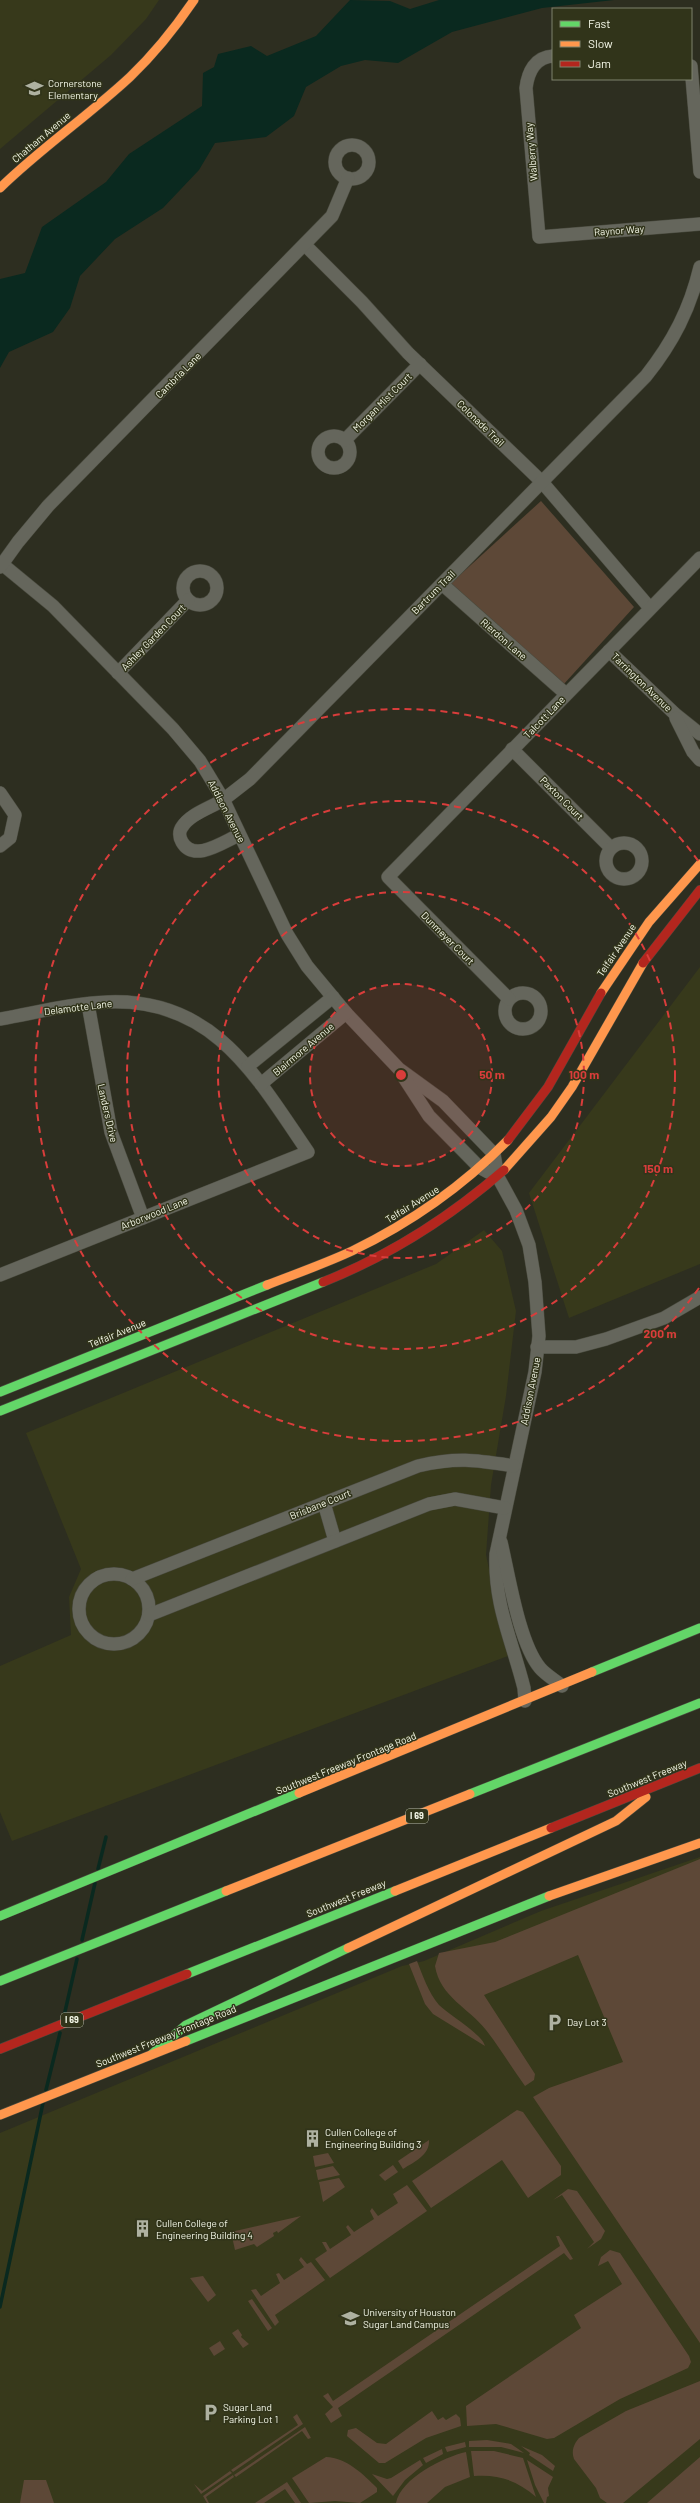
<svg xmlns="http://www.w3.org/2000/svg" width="700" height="2503" font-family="Barlow,sans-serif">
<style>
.built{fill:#37391b}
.green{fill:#5d4837}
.water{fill:#0a291f}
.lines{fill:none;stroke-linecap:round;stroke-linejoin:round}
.stream{stroke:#0a291f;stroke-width:3.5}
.street-casing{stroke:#494a3e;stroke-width:14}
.fast-casing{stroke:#494a3e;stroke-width:10}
.slow-casing{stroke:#494a3e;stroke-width:10}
.jam-casing{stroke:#494a3e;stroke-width:10}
.street{stroke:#65665c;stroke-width:13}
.fast{stroke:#63d668;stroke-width:9}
.slow{stroke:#ff974d;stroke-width:9}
.jam{stroke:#b3261e;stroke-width:9}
.ring{fill:none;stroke:#d93d3b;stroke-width:2;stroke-dasharray:7 5}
.labels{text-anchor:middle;stroke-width:3;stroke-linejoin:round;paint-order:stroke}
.shield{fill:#31341a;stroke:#babcaa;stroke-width:1}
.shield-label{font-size:9px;font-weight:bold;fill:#f4f7e7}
.poi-label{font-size:10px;fill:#f4f7e7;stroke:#31341a;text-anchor:start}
.street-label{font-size:10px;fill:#f4f7e7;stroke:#31341a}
.centre{fill:#d93d3b;stroke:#31341a;stroke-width:2}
.ring-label{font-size:12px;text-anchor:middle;font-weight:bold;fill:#d93d3b;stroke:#31341a;stroke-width:3;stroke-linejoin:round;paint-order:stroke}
</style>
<rect width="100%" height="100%" fill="#2d2e20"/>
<g class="built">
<path d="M0,0H159L146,19L111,55L0,149Z"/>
<path d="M700,967V1264L569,1318L529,1193Z"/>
<path d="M484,1230L502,1251L516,1311L506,1396L491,1485L486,1555L508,1656L12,1841L0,1812V1666L71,1635L69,1597L81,1569L26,1433L436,1264Z"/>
<path d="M700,1857V2503H0V2133L402,1966L424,1961L541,1911Z"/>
</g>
<g class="green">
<path d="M541,501L634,607L563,685L450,584Z"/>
<path d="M700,1859V2343L533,2097L549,2088L623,2062L578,1955L484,1995L535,2074L534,2080L525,2086C512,2068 500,2048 486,2030C469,2008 440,1997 435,1966L439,1953L495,1942Z"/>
<path d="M417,1961C423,1976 428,1992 439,2005C449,2015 482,2034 485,2046L433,2014L425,2004L409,1964Z"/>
<path d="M517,2110L523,2112L561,2166V2175L528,2198L502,2160L431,2208L412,2181Z"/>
<path d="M429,2140C430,2155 414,2162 403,2169L398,2161Z"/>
<path d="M328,2153L334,2163L315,2167L313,2156Z"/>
<path d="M393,2165L398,2172L385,2181L379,2175Z"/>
<path d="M333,2166L340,2175L318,2180L316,2170Z"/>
<path d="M339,2178L345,2187L323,2202L319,2182Z"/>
<path d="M407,2185L427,2211L330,2278L315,2259L327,2251L322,2242H326L330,2249L351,2235L346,2227L348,2225L354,2232L374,2219L370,2211L372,2208L378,2216L398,2203L393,2194Z"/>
<path d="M568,2189L577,2191L605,2231L601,2239L587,2249L594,2242L562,2195L553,2200Z"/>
<path d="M301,2216L278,2233L277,2231L273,2233L274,2236L257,2247L254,2244L235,2250L231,2232Z"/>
<path d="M556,2236H559L573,2259L570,2260L564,2253L338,2408L342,2416L331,2423L325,2414L333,2407L323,2396L328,2393L333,2401L560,2246Z"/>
<path d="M610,2250L620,2253L689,2356L691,2362L688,2368L620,2399L554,2438L547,2439L496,2424L467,2426L466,2406L581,2328L574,2315L622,2284L608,2261L598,2266L601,2257Z"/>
<path d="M301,2257L307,2264L311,2262L325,2280L275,2315L279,2322L275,2326L251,2290L256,2289L261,2296L280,2283L276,2274L279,2273L284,2280L304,2267L299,2260Z"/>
<path d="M203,2276L216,2295L208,2302L190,2278Z"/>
<path d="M252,2299L272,2328L268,2331L248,2301Z"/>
<path d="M238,2329L242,2335L241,2337L249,2344L243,2348L232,2333Z"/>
<path d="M220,2341L225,2349L214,2356L209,2348Z"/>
<path d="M700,2381V2439L623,2503H607L600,2498L596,2488L574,2459C571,2450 574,2444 579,2438L626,2411Z"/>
<path d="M432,2411L438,2420L443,2417L446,2420L456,2414L460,2418L461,2426L426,2438L385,2463H379L347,2436L348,2430L356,2428L377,2443L386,2444Z"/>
<path d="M297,2414L303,2424L233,2472L231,2470L298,2425L293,2417Z"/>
<path d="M305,2427L311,2438L308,2439L302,2431L236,2477L234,2475Z"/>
<path d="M487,2440L511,2444L524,2453L501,2447H469V2441Z"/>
<path d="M465,2442L466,2447L447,2452L445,2447Z"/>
<path d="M521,2446L542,2455L555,2466L553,2471L529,2455L530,2453Z"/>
<path d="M442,2449L443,2454L426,2463L423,2458Z"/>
<path d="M471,2451H494L523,2458L536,2497C518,2481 499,2474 474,2476Z"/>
<path d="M466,2452L470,2477L445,2487L427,2503H396C401,2478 444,2457 466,2452Z"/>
<path d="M326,2457C347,2458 363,2474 377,2488V2492L360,2503L335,2501L309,2503L292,2478Z"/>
<path d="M700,2457V2503H647Z"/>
<path d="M420,2460L423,2465L405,2480L393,2496L372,2474L387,2479L391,2478Z"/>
<path d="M527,2460L553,2477L548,2488L549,2496L547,2497L546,2503H544L535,2485Z"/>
<path d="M230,2471L232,2473L201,2494L194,2484L202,2491Z"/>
<path d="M233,2475L234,2477L206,2497L209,2503H207L203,2496Z"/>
<path d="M24,2480H46L54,2503H20Z"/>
<path d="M287,2482L301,2503H295L285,2489L264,2503H255Z"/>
</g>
<path class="water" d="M350,0L390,1L410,9L439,0H614L542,8L452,32L398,63L365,60L341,66L306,87L294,116L266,137L215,143L199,170L163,208L115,239L80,276L70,308L53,332L9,352L0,368V279L25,273L42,227L106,182L129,154L202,106L203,73L214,67L218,54L251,46L267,56L316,36Z"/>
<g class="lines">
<g class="stream">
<path d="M98,1869L106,1837"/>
<path d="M82,1940L95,1883"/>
<path d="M64,2016L77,1959"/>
<path d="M46,2090L60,2033"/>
<path d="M0,2307L43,2103"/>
</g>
<defs>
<g id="street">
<path d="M553,56C535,57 528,72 526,88L539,237L700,224"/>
<path d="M691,66L700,172"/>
<circle cx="352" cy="162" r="17"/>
<path d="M305,245L362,302L408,353L542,482L650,608"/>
<circle cx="334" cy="452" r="16"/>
<path d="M345,440L420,364"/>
<path d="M2,564L53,606L173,729L200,761L223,799L287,934L307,966L346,1013L399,1069L443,1101L494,1154L498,1177L516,1210L529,1245L535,1282L539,1336L535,1372L496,1554C494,1605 512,1640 524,1688L525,1701"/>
<path d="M0,567L18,542L48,506L332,216L348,178"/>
<circle cx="200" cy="588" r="17"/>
<path d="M442,584L566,694"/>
<path d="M609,651L675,714L700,734"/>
<path d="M118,673L188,600"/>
<path d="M676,718L693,752L700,760"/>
<path d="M512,749L611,848"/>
<path d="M0,793L15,815L10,838L0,846"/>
<path d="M239,835C223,842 194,863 182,842C179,837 179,831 182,827C190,814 210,808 223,800C232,793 241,786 250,779L646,376C673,342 690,309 700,267"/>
<circle cx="624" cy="861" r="18"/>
<circle cx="523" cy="1011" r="18"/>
<path d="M509,999L388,877L700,558"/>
<path d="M88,1004L111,1132L143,1218"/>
<path d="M0,1019C35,1013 72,1003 108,1002C214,998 256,1076 308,1152L0,1275"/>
<path d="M248,1066L333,997"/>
<path d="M403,1076L429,1116L479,1167L488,1172"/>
<path d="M261,1084L346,1013"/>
<path d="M537,1347H576L606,1339L664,1318L700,1297"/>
<path d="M324,1503L335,1541"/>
<path d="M501,1542C509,1576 519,1643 540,1668C546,1675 555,1680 562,1686"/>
<circle cx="114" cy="1609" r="35"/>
<path d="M132,1579L418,1466C457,1457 475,1460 514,1466"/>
<path d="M149,1615L429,1504L455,1499L505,1508"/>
</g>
<g id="fast">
<path d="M0,1392L267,1285"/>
<path d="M0,1411L323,1282"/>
<path d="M592,1672L700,1628"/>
<path d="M470,1794L700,1703"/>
<path d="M0,1916L299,1793"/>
<path d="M187,1974L395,1891"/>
<path d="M0,1981L226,1891"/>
<path d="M186,2041L549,1896"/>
<path d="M152,2054L186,2025L348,1948"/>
</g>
<g id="slow">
<path d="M0,188C41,148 88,116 130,77C154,54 175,28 194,0"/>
<path d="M601,993L649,922L700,864"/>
<path d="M504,1170L551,1117L572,1087L643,963"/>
<path d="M267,1285C295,1274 324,1264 352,1251C410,1223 463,1186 508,1140"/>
<path d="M299,1793L592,1672"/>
<path d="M226,1891L470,1794"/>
<path d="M395,1891L551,1828"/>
<path d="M549,1896L700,1843"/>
<path d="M348,1948L616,1821L646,1797"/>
<path d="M0,2115L186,2041"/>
</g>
<g id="jam">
<path d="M643,963L700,890"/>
<path d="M508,1140L548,1087L601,993"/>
<path d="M323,1282C391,1255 450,1217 504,1170"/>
<path d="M551,1828L700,1768"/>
<path d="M0,2049L187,1974"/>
</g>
</defs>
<use href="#street" class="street-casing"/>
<use href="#fast" class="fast-casing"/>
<use href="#slow" class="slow-casing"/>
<use href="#jam" class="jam-casing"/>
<use href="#street" class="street"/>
<use href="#fast" class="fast"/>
<use href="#slow" class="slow"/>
<use href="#jam" class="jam"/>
</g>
<circle cx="401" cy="1075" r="91" fill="#d93d3b" fill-opacity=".12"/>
<g class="ring">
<circle cx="401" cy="1075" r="91"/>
<circle cx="401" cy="1075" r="183"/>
<circle cx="401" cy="1075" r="274"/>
<path d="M699 1288A366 366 0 1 1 699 862"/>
</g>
<defs>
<symbol id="school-bare" viewBox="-9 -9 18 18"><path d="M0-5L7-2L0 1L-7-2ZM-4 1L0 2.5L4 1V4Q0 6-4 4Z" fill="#aeb1a1" stroke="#31341a" stroke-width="2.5" paint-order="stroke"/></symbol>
<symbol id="parking-bare" viewBox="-9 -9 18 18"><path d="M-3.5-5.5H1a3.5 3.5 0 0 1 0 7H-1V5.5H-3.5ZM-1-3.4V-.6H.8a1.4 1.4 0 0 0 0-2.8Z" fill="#aeb1a1" stroke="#31341a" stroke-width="2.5" paint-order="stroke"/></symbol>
<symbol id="building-bare" viewBox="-9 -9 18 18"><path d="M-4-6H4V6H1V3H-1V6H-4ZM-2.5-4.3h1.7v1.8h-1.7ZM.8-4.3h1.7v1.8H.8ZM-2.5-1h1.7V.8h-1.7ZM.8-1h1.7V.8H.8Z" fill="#aeb1a1" stroke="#31341a" stroke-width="2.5" paint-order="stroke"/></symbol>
<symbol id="university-bare" viewBox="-9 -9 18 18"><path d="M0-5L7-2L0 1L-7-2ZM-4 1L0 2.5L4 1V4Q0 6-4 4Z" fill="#aeb1a1" stroke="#31341a" stroke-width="2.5" paint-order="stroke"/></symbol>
</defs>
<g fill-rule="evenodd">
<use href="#school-bare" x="22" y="76" width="25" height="25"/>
<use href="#parking-bare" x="542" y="2010" width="25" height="25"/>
<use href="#building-bare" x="300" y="2126" width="25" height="25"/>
<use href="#building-bare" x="130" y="2216" width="25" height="25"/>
<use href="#university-bare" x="338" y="2306" width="25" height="25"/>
<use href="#parking-bare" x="198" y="2400" width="25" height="25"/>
</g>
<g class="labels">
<g class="shield">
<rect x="406" y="1809" width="22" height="14" rx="3"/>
<rect x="61" y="2013" width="22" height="14" rx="3"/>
</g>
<g class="shield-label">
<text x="417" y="1819">I 69</text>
<text x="72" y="2023">I 69</text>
</g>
<g class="poi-label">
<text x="48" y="87">Cornerstone<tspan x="48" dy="12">Elementary</tspan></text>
<text x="567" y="2026">Day Lot 3</text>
<text x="325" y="2136">Cullen College of<tspan x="325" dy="12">Engineering Building 3</tspan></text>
<text x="156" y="2227">Cullen College of<tspan x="156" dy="12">Engineering Building 4</tspan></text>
<text x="363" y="2316">University of Houston<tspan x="363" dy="12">Sugar Land Campus</tspan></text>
<text x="223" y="2411">Sugar Land<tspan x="223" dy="12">Parking Lot 1</tspan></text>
</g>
<g class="street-label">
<text transform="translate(41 137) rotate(-40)" y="4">Chatham Avenue</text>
<text transform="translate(531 152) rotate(-95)" y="4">Walberry Way</text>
<text transform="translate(619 230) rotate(-4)" y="4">Raynor Way</text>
<text transform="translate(178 375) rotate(-45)" y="4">Cambria Lane</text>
<text transform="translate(382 402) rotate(-45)" y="4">Morgan Mist Court</text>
<text transform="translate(481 423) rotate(44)" y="4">Colonade Trail</text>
<text transform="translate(433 592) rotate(-45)" y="4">Bartrum Trail</text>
<text transform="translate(153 637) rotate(-46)" y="4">Ashley Garden Court</text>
<text transform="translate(504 639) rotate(41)" y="4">Rierdon Lane</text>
<text transform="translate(642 682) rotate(44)" y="4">Tarrington Avenue</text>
<text transform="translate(544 717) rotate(-46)" y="4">Talcott Lane</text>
<text transform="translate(562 798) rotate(45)" y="4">Paxton Court</text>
<text transform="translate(227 811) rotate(63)" y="4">Addison Avenue</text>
<text transform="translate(448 938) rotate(45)" y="4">Dunmeyer Court</text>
<text transform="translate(616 950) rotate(-56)" y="4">Telfair Avenue</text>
<text transform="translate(78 1007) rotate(-7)" y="4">Delamotte Lane</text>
<text transform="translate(303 1049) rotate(-40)" y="4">Blairmore Avenue</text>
<text transform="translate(108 1113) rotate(77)" y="4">Landers Drive</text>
<text transform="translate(412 1204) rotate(-32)" y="4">Telfair Avenue</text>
<text transform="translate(154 1213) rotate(-22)" y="4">Arborwood Lane</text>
<text transform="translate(117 1333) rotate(-22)" y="4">Telfair Avenue</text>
<text transform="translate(530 1391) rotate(-79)" y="4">Addison Avenue</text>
<text transform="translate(320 1504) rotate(-22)" y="4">Brisbane Court</text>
<text transform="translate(346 1763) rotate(-22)" y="4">Southwest Freeway Frontage Road</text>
<text transform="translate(647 1778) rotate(-22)" y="4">Southwest Freeway</text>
<text transform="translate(346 1898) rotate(-22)" y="4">Southwest Freeway</text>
<text transform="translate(166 2036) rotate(-22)" y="4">Southwest Freeway Frontage Road</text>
</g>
</g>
<circle cx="401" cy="1075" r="6" class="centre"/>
<g class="ring-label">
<text x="492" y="1079">50 m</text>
<text x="584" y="1079">100 m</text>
<text x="658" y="1173">150 m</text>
<text x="660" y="1338">200 m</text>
</g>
<rect x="552" y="8" width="140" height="72" fill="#31341a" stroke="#7f826c"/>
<rect x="560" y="21" width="20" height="6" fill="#63d668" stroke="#7f826c"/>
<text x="588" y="28" font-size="12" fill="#f4f7e7">Fast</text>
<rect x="560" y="41" width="20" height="6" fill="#ff974d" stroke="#7f826c"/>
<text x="588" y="48" font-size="12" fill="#f4f7e7">Slow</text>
<rect x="560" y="61" width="20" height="6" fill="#b3261e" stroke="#7f826c"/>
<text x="588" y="68" font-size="12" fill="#f4f7e7">Jam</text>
</svg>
